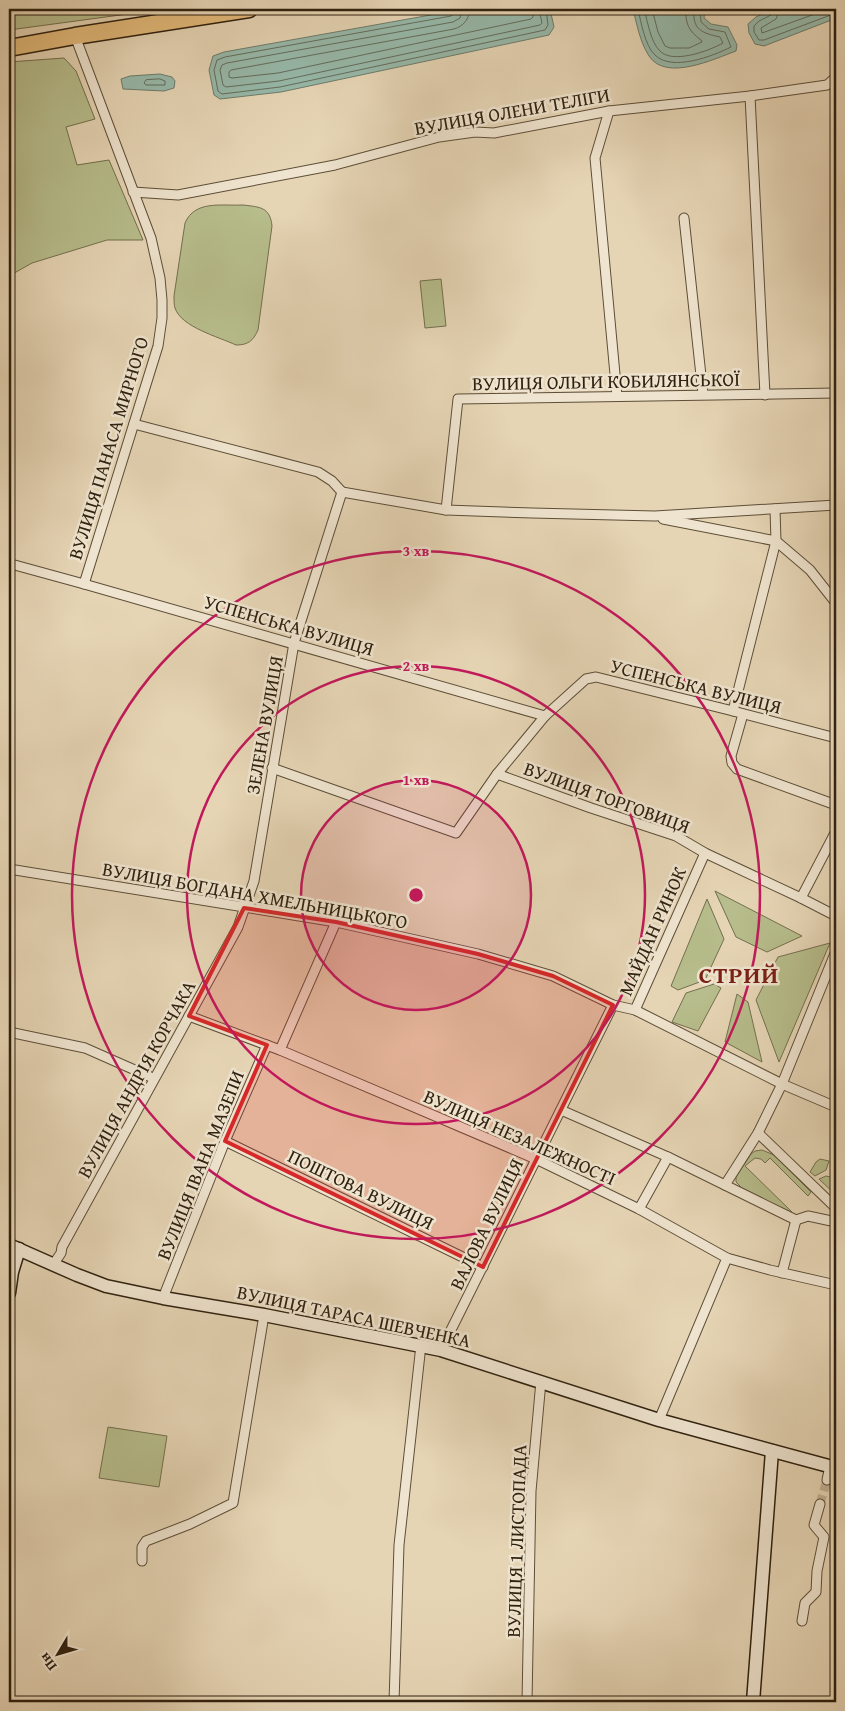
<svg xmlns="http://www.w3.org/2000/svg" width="845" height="1711" font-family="'Gentium Book Plus',serif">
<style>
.green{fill:#b7bd8c;stroke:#736f4e}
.water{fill:#97b9aa;stroke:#6d7c6c}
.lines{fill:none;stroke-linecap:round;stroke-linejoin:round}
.shore{stroke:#636d5c;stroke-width:1}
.street-tunnel{stroke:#c1b194;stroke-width:9;stroke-dasharray:9 4.5;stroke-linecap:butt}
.street-casing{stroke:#5d4e38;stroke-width:11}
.secondary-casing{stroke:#2f210f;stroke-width:15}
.highway-casing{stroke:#2f210f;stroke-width:19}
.street{stroke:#efe4cf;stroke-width:9}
.secondary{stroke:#efe4cf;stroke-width:12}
.highway{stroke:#e3ba7a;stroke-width:16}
.marked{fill:#d62828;fill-opacity:0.2;stroke:#d62828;stroke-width:4;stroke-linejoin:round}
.ring{fill:none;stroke:#c2185b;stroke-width:2.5}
.labels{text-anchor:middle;stroke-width:5;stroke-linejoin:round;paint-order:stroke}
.street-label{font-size:19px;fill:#2f210f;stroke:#efe4cf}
.district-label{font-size:24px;font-weight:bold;letter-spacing:1px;fill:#7a1f14;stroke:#efe4cf}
.centre{fill:#c2185b;stroke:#efe4cf;stroke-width:2.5}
.ring-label{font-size:15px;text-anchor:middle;font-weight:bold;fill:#c2185b;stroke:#efe4cf;stroke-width:5;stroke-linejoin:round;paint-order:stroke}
</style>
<rect width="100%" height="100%" fill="#e6d5b5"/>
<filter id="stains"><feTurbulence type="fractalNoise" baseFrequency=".004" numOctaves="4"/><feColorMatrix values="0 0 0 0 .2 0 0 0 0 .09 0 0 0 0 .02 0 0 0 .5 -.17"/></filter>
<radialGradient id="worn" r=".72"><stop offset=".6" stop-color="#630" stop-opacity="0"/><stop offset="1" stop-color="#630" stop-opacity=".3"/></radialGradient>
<g class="green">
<path d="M9,9H165L9,30Z"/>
<path d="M64,58L76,71L95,119L66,127L77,165L109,160L143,240H107L32,263L9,276V62Z"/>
<path d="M243,205C260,207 270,207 272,226L258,330C253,341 248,345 236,345C219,337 181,327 175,308C174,305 174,300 174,296L185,223C195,200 221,206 243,205Z"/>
<path d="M441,279L446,326L425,328L420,281Z"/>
<path d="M715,891L802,936L767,952L736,937Z"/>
<path d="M707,899L724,939L705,980L678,990L671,986Z"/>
<path d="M830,943L779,1062L756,1000L778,957Z"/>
<path d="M714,984L721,988L698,1031L672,1022L686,993Z"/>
<path d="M737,994L748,1002L762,1062L725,1042Z"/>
<path d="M762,1150L774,1155L811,1192L808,1196L770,1158L765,1163L761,1159L755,1158L745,1166L792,1212L791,1213L743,1189L736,1182V1177L751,1154L755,1151Z"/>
<path d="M820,1159L829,1161L826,1170L815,1176L810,1172L816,1162Z"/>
<path d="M826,1176L836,1178V1195L819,1179Z"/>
<path d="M108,1427L167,1436L159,1487L99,1478Z"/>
</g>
<g class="water">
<path d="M464,9H550L554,27L549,35L281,92L220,99L214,95L209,70L213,56L224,52Z"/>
<path d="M633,9H705L704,18L711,24L728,27L737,45L736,51C714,59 666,82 649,56C640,42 637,25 633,9Z"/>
<path d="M773,9H836L834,19L764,46L755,44L749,33L748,24L756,17Z"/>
<path d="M160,74L172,77L175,81L174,88L164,91L123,89L121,79L130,76Z"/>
</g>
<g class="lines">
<g class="shore">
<path d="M456,9L455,13L451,16L225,57L217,60L214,70L218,91L222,94L280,87L545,30L548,25L546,9"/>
<path d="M462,9L460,18L453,22L227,63L222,65L220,70L223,85L226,87L279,81L540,25L542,23L539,9"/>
<path d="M470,9C469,19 464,26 454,29L231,70L229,72V77L232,78L278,73L531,19L533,17L532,9"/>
<path d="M638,9C641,22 645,46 655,55C672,72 713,56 731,47L725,32L709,29L701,22L700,9"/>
<path d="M644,9C648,22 650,40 659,50C671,65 709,51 723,43L720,37C702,33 692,30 694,9"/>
<path d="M652,9L658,32L665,46L670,48H689L702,42L701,40C689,31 685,24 686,9"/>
<path d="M773,9L771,15L759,21L754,26V32L759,40H764L836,13"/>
<path d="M780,9L776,19L761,28L762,33L829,9"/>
<path d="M160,79L165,81V85H146L144,83L146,80Z"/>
</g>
<path class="street-tunnel" d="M820,1504L827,1480"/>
<defs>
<g id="street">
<path d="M75,36L151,238L160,278L162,300V318L158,346L84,584"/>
<path d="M750,96L765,395"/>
<path d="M609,111L595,158L617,396"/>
<path d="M133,192L178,195L335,165L439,137L475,132L494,133L609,111L750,96L827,85L836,77"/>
<path d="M684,218L703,394"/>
<path d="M134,424L318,472L332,481L342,492"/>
<path d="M342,492L446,510L532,513L655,516L836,505"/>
<path d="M446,510L458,399L836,393"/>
<path d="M663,519L776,541L810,570L836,603"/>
<path d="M9,565L11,564L84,584L545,716L586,679L596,677L733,711L836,738"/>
<path d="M733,711L776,541L775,509"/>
<path d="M743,714L731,756L732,763L737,769L836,805"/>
<path d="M272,768L456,833L497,774L545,716"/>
<path d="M497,774L591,808L676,836L705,853L801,898L836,916"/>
<path d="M9,869L336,922L478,954L553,976L613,1005L635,1010L782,1084L836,1107"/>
<path d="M801,898L836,831"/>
<path d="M635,1010L705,853"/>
<path d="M189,1016L280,1050L536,1159L639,1209L727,1258L770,1270L836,1285"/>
<path d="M9,1032L85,1048L153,1078"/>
<path d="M280,1050L336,922"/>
<path d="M561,1110L668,1157L796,1220"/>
<path d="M758,1133L836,1208"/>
<path d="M225,1141L483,1267"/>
<path d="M725,1185L758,1133L782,1084L836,951"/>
<path d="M639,1209L668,1157"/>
<path d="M796,1220L808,1216L836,1222"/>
<path d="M53,1265L61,1253L62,1247L238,927L254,881L294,643L342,492"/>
<path d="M782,1273L796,1220"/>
<path d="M163,1298L225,1141L267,1045"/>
<path d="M441,1350L613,1005"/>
<path d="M659,1420L727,1258"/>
<path d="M827,1480L830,1466"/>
<path d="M142,1561V1547L146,1541L190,1524L233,1503L264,1315"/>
<path d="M802,1621L805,1603L816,1592L817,1571L824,1537L814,1525L820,1504"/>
<path d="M394,1702L399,1545L421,1345"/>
<path d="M527,1702L531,1491L541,1381"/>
<path d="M753,1702H764"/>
</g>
<g id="secondary">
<path d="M9,1245L77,1275L106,1286L163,1298L264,1315L441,1350L659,1420L836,1468"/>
<path d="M9,1293L12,1272L19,1249"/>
<path d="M753,1702L772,1451"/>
</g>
<path id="highway" d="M9,48L75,36L249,9"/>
</defs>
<use href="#street" class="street-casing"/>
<use href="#secondary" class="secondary-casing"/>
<use href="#highway" class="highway-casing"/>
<use href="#street" class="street"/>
<use href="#secondary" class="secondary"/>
<use href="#highway" class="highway"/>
</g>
<path class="marked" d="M244,908L336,922L478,954L553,976L613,1005L483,1267L225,1141L267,1045L189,1016Z"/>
<circle cx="416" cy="895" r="115" fill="#c2185b" fill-opacity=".12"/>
<g class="ring">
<circle cx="416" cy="895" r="115"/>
<circle cx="416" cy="895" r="229"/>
<circle cx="416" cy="895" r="344"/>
</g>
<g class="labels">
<g class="street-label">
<text transform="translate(512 111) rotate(-10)" y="7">ВУЛИЦЯ ОЛЕНИ ТЕЛІГИ</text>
<text transform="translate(606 381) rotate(-1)" y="7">ВУЛИЦЯ ОЛЬГИ КОБИЛЯНСЬКОЇ</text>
<text transform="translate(108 448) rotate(-73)" y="7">ВУЛИЦЯ ПАНАСА МИРНОГО</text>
<text transform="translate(289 625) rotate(16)" y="7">УСПЕНСЬКА ВУЛИЦЯ</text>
<text transform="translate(696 686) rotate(14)" y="7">УСПЕНСЬКА ВУЛИЦЯ</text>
<text transform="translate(264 725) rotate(-80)" y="7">ЗЕЛЕНА ВУЛИЦЯ</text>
<text transform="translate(607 797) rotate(20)" y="7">ВУЛИЦЯ ТОРГОВИЦЯ</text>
<text transform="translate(255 895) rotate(10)" y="7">ВУЛИЦЯ БОГДАНА ХМЕЛЬНИЦЬКОГО</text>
<text transform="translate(652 931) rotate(-66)" y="7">МАЙДАН РИНОК</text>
<text transform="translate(136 1079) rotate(-61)" y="7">ВУЛИЦЯ АНДРІЯ КОРЧАКА</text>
<text transform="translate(520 1137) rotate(24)" y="7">ВУЛИЦЯ НЕЗАЛЕЖНОСТІ</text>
<text transform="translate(200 1165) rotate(-68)" y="7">ВУЛИЦЯ ІВАНА МАЗЕПИ</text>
<text transform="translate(361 1189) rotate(26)" y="7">ПОШТОВА ВУЛИЦЯ</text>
<text transform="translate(486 1224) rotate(-64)" y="7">ВАЛОВА ВУЛИЦЯ</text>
<text transform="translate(354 1316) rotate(12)" y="7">ВУЛИЦЯ ТАРАСА ШЕВЧЕНКА</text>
<text transform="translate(516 1541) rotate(-88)" y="7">ВУЛИЦЯ 1 ЛИСТОПАДА</text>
</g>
<g class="district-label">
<text x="739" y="983">СТРИЙ</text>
</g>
</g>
<circle cx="416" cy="895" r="8" class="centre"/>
<g class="ring-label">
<text x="416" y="556">3 хв</text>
<text x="416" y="671">2 хв</text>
<text x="416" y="785">1 хв</text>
</g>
<rect width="845" height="1711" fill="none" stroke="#e6d5b5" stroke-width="30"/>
<rect x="10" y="10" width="825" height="1691" fill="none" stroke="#2f210f" stroke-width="2.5"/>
<rect x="15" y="15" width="815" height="1681" fill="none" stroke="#2f210f"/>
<g transform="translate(58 1654) rotate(232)" stroke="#efe4cf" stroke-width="4" paint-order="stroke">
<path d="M0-4L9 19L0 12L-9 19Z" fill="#2f210f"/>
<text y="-8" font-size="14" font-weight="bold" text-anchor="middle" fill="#2f210f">Пн</text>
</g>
<rect width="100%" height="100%" filter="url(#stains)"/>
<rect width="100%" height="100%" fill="url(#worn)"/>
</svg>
